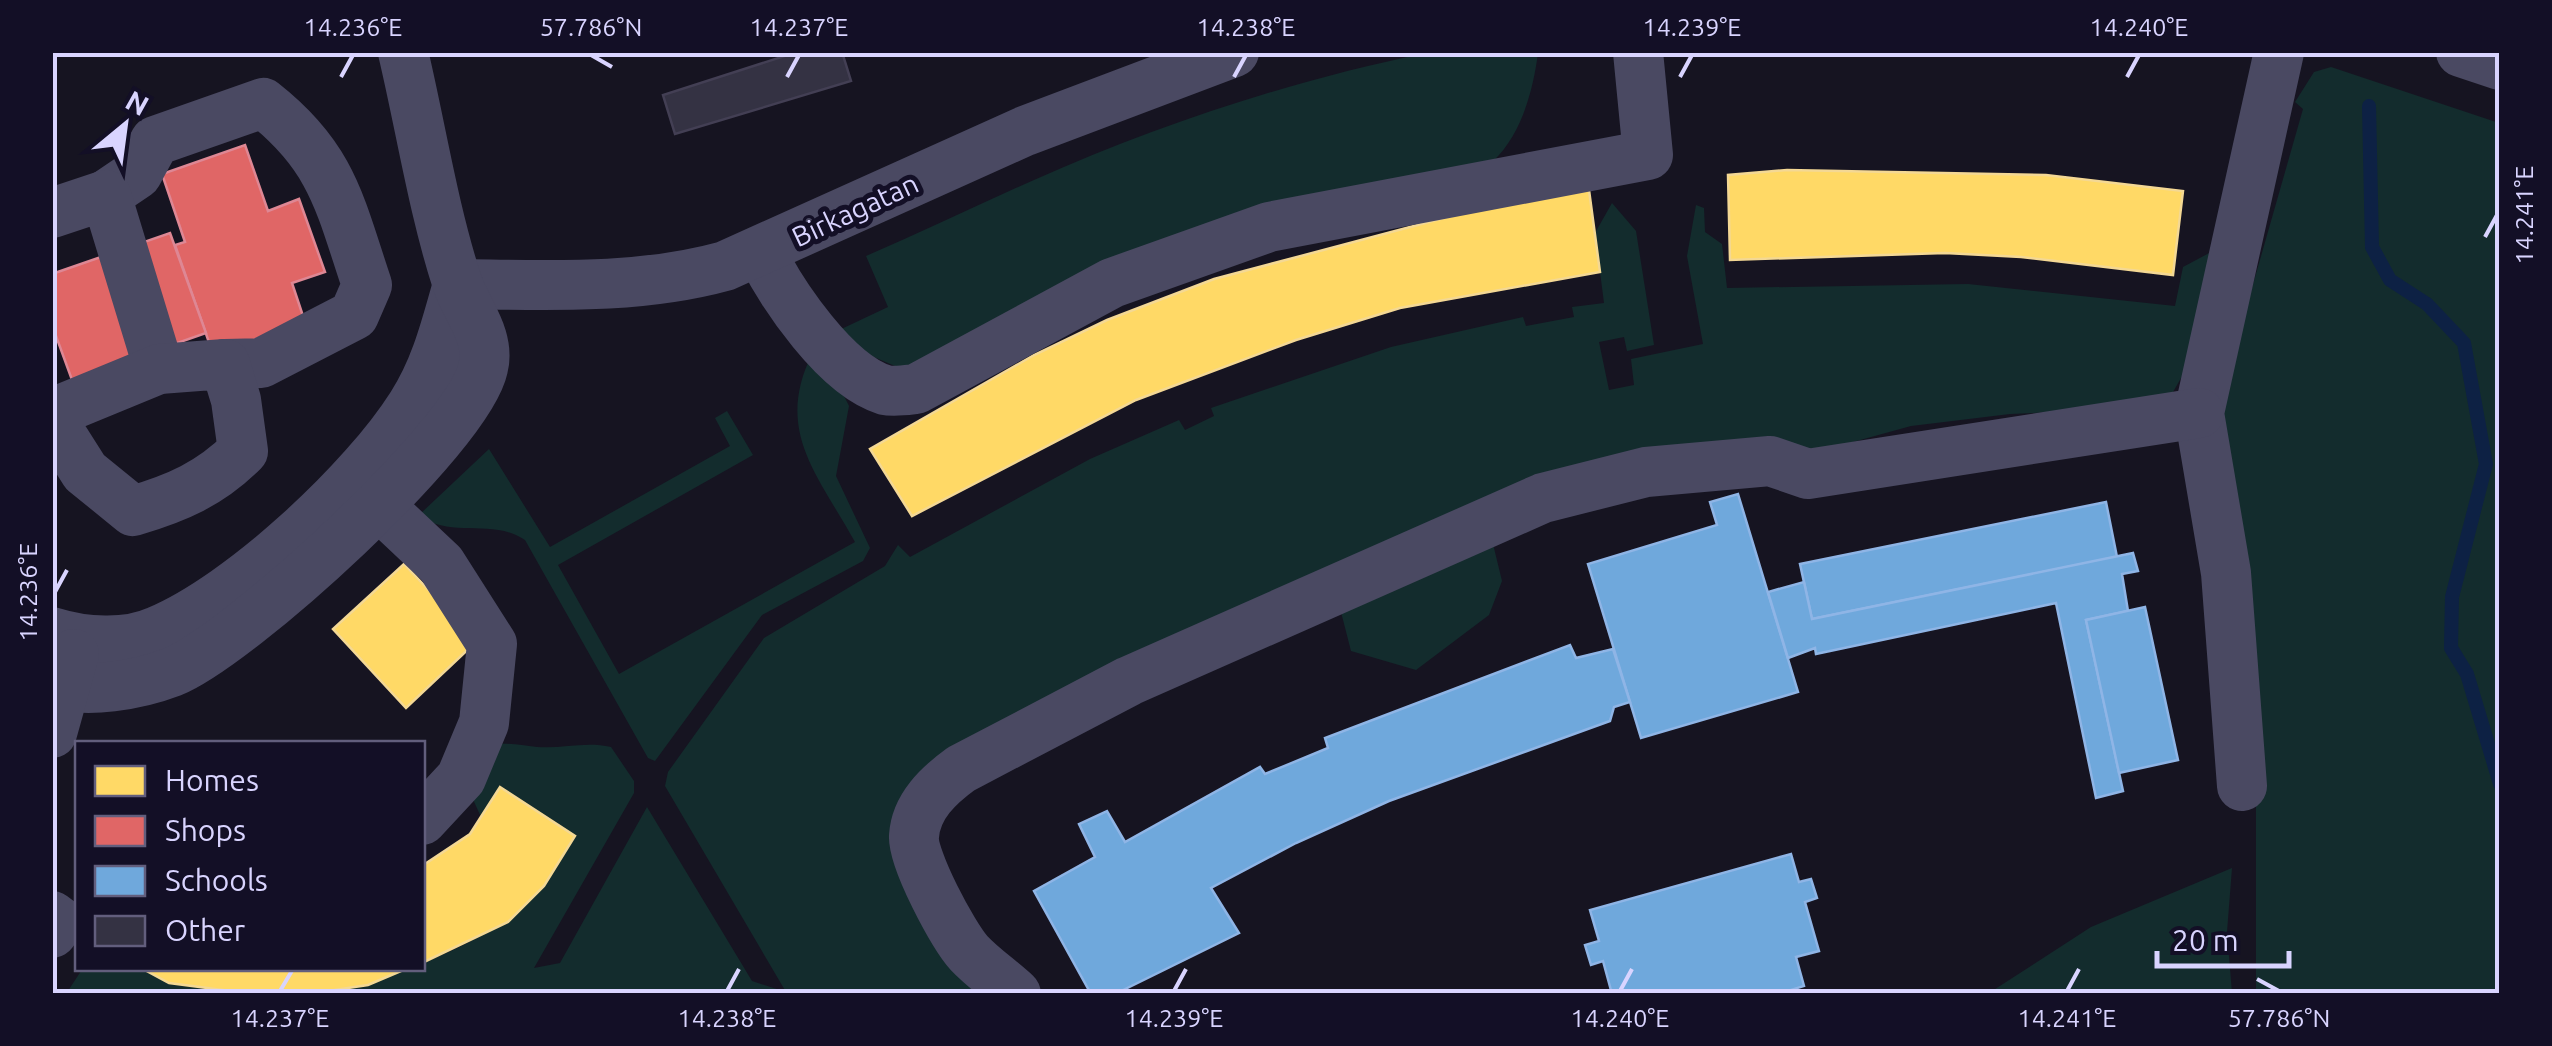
<svg xmlns="http://www.w3.org/2000/svg" width="2552" height="1046" font-family="Ubuntu,sans-serif">
<style>
.green{fill:#132c2d}
.homes{fill:#ffd966;stroke:#f4d894;stroke-width:2.5}
.shops{fill:#e06666;stroke:#de8794;stroke-width:2.5}
.schools{fill:#6fa8dc;stroke:#8fb5e6;stroke-width:2.5}
.lines{fill:none;stroke-linecap:round;stroke-linejoin:round}
.stream{stroke:#0d2144;stroke-width:14}
.building{fill:#343243;stroke:#433f54;stroke-width:2.5}
.minor{stroke:#4a4962;stroke-width:50}
.ticks{fill:none;stroke:#d9d4ff;stroke-width:4}
.labels{text-anchor:middle;stroke-width:10;stroke-linejoin:round;paint-order:stroke}
.street-label{font-size:28px;fill:#d9d4ff;stroke:#130f26}
.neatline{fill:none;stroke:#d9d4ff;stroke-width:4}
.ticks-label{font-size:25px;text-anchor:middle;fill:#d9d4ff}
</style>
<rect width="100%" height="100%" fill="#161421"/>
<g class="green">
<path d="M1427,53H1538C1533,91 1521,136 1492,162L902,369L862,352L835,332L888,307L866,256C922,232 977,205 1034,180C1158,125 1293,80 1427,53Z"/>
<path d="M2331,67L2499,123V993H2256V783L2214,421L2303,109L2295,102L2314,72Z"/>
<path d="M1612,203L1636,231L1654,345L1627,351L1624,337L1599,342L1609,390L1634,385L1631,359L1703,344L1687,256L1696,205L1704,208L1705,232L1722,244L1727,288L1968,284L2175,306L2183,267L2213,251L2200,345L2173,392L2144,408L2010,414L1911,426L1824,450L1485,511L1502,581L1489,615L1416,670L1351,651L1331,573L911,798L977,993L308,994L368,985L408,969L422,968L423,963C496,933 537,907 575,836L500,788L481,817L471,795L488,745C506,742 519,745 537,747C563,749 585,741 611,747L634,781V793L534,968L560,963L647,807L752,981L786,992L665,786L668,772L764,638L885,566L898,545L910,557L1090,459L1179,420L1185,430L1214,416L1211,408L1391,347L1523,317L1526,326L1574,317L1572,307L1604,303L1595,233Z"/>
<path d="M812,354L831,370L849,406L836,476L870,548L863,561L762,615L655,761L648,758L525,540C491,517 452,540 419,515L489,449L550,547L730,446L715,418L727,411L753,455L558,565L619,674L855,542C818,475 774,431 812,354Z"/>
<path d="M2232,868L2227,932L2232,993H1989L2091,927Z"/>
<path d="M83,968L141,969L169,983L253,993L66,994Z"/>
</g>
<g class="homes">
<path d="M1787,170L2046,175L2183,191L2173,275L2021,257L1945,253L1730,260L1728,175Z"/>
<path d="M1589,190L1600,272L1400,308L1296,340L1136,400L912,516L870,449L1034,355L1107,320L1214,279L1459,214Z"/>
<path d="M404,564L477,641L406,708L333,629Z"/>
<path d="M500,787L575,836L544,886L508,922L422,963V866L470,834Z"/>
<path d="M141,968H408L368,985L308,994H253L169,983Z"/>
</g>
<g class="shops">
<path d="M245,145L268,211L299,199L325,272L292,283L305,322L213,354L175,245L185,242L162,174Z"/>
<path d="M170,233L206,333L72,380L52,325V274Z"/>
</g>
<g class="schools">
<path d="M1738,494L1798,692L1641,738L1588,564L1717,525L1710,502Z"/>
<path d="M2106,502L2117,557L1812,619L1800,564Z"/>
<path d="M2133,553L2138,571L2122,574L2128,611L2086,620L2123,791L2096,798L2056,603L1816,654L1815,648L1788,658L1768,592L1804,582L1812,619Z"/>
<path d="M2145,607L2178,760L2119,773L2086,620Z"/>
<path d="M1570,645L1576,658L1613,649L1630,702L1614,707L1610,721L1389,801L1296,843L1211,888L1239,933L1115,994H1091L1034,891L1095,857L1079,824L1107,811L1125,842L1260,767L1265,774L1328,748L1325,738Z"/>
<path d="M1791,854L1799,882L1811,879L1817,898L1805,902L1819,951L1796,957L1804,986L1778,994H1612L1603,961L1591,965L1585,945L1599,941L1590,910Z"/>
</g>
<g class="lines">
<path class="stream" d="M2369,106L2372,247L2390,280L2427,304L2464,343L2486,464L2452,597L2451,648L2467,674L2500,784"/>
</g>
<path class="building" d="M797,52H842L851,81L675,134L663,95Z"/>
<g class="lines">
<g class="minor">
<path d="M2461,52L2500,65"/>
<path d="M106,195L137,174L155,141L263,103C333,158 340,205 367,285L354,315L261,363L225,364"/>
<path d="M52,213L106,195L159,369"/>
<path d="M761,252C782,295 836,375 885,390C894,392 907,390 916,389L1112,283L1269,227L1648,155L1638,52"/>
<path d="M458,284C547,285 638,290 725,266L1025,131L1234,52"/>
<path d="M52,413L159,369L225,364L236,400L243,451C210,484 177,498 133,511L85,472L52,420"/>
<path d="M355,483L441,564L492,644L484,723L461,778L422,820"/>
<path d="M52,632C84,642 126,645 157,631C241,596 364,481 412,405C436,368 446,326 458,284"/>
<path d="M52,683C87,694 138,685 172,672C239,645 468,437 483,368C491,336 466,310 457,282C433,208 421,128 403,52"/>
<path d="M52,733L74,654"/>
<path d="M2242,786L2226,573L2199,413L2279,52"/>
<path d="M52,916L60,922L52,933"/>
<path d="M1016,994C1001,980 983,968 969,953C953,935 912,859 914,836C916,806 939,785 961,769L1129,681L1543,498L1646,472L1770,461L1808,474L2199,413"/>
</g>
</g>
<path class="ticks" d="M591,55L612,67M341,77L353,55M787,77L799,55M1234,77L1246,55M1680,77L1692,55M2127,77L2139,55M2485,237L2497,215M55,592L67,570M2257,979L2279,991M280,991L293,969M727,991L739,969M1174,991L1186,969M1620,991L1632,969M2067,991L2079,969"/>
<g class="labels">
<g class="street-label">
<text transform="translate(855 210) rotate(-25)" y="10">Birkagatan</text>
</g>
</g>
<rect width="2552" height="1046" fill="none" stroke="#130f26" stroke-width="110"/>
<rect x="75" y="741" width="350" height="230" fill="#130f26" stroke="#625e7d" stroke-width="2.5"/>
<rect x="95" y="766" width="50" height="30" fill="#ffd966" stroke="#625e7d" stroke-width="2.5"/>
<text x="165" y="791" font-size="30" fill="#d9d4ff">Homes</text>
<rect x="95" y="816" width="50" height="30" fill="#e06666" stroke="#625e7d" stroke-width="2.5"/>
<text x="165" y="841" font-size="30" fill="#d9d4ff">Shops</text>
<rect x="95" y="866" width="50" height="30" fill="#6fa8dc" stroke="#625e7d" stroke-width="2.5"/>
<text x="165" y="891" font-size="30" fill="#d9d4ff">Schools</text>
<rect x="95" y="916" width="50" height="30" fill="#343243" stroke="#625e7d" stroke-width="2.5"/>
<text x="165" y="941" font-size="30" fill="#d9d4ff">Other</text>
<g transform="translate(125 125) rotate(29)" stroke="#130f26" stroke-width="8" paint-order="stroke">
<path d="M0-8L18 38L0 25L-18 38Z" fill="#d9d4ff"/>
<text y="-15" font-size="28" font-weight="bold" text-anchor="middle" fill="#d9d4ff">N</text>
</g>
<path d="M2157 951v15h132v-15" fill="none" stroke="#d9d4ff" stroke-width="5"/>
<text x="2172" y="951" font-size="30" fill="#d9d4ff" stroke="#130f26" stroke-width="8" paint-order="stroke">20 m</text>
<rect x="55" y="55" width="2442" height="936" class="neatline"/>
<g class="ticks-label">
<text x="353" y="36">14.236°E</text>
<text x="591" y="36">57.786°N</text>
<text x="799" y="36">14.237°E</text>
<text x="1246" y="36">14.238°E</text>
<text x="1692" y="36">14.239°E</text>
<text x="2139" y="36">14.240°E</text>
<text transform="translate(2524 215) rotate(-90)" y="9">14.241°E</text>
<text transform="translate(28 592) rotate(-90)" y="9">14.236°E</text>
<text x="280" y="1027">14.237°E</text>
<text x="727" y="1027">14.238°E</text>
<text x="1174" y="1027">14.239°E</text>
<text x="1620" y="1027">14.240°E</text>
<text x="2067" y="1027">14.241°E</text>
<text x="2279" y="1027">57.786°N</text>
</g>
</svg>
